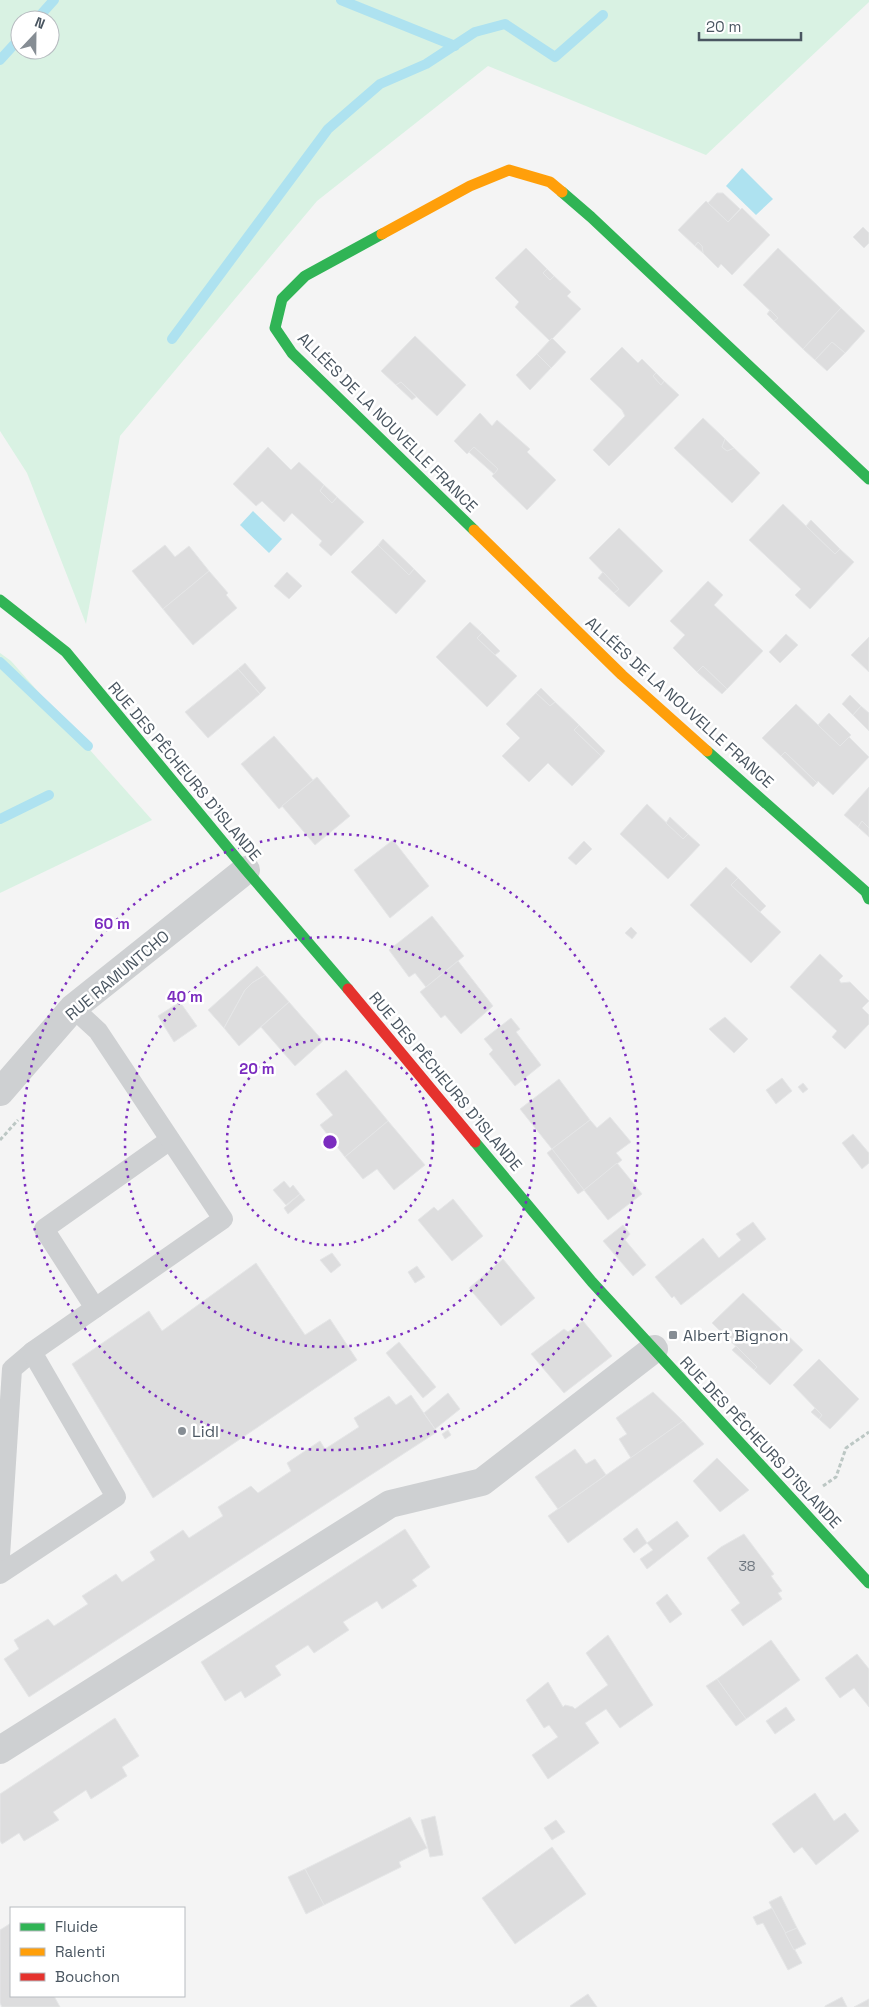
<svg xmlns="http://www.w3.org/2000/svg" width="869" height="2007" font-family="'Space Grotesk',sans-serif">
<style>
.green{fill:#d9f2e3;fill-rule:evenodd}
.water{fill:#aee2f0}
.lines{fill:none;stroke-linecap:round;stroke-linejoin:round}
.stream{stroke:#aee2f0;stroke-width:10}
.building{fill:#ddddde;stroke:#e5e6e7}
.path{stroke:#bcc7c4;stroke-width:3;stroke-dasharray:4 2.5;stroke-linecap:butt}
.lane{stroke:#ced0d2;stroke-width:20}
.street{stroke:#ced0d2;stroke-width:28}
.fast{stroke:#30b455;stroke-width:11}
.slow{stroke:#ff9f0a;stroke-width:11}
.jam{stroke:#e5322d;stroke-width:11}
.ring{fill:none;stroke:#7b2cbf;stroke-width:2.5;stroke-dasharray:2.5 5}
.poi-dot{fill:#868d94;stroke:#fff;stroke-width:2}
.labels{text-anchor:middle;stroke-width:5;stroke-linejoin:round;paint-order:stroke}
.number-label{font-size:14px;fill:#707881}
.street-label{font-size:16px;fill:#4a5661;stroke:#fff}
.poi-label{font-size:16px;fill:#4a5661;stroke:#fff;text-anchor:start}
.centre{fill:#7b2cbf;stroke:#fff;stroke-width:2.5}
.ring-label{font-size:15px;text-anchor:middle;font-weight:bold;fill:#7b2cbf;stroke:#fff;stroke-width:5;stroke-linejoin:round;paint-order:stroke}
</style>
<rect width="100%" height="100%" fill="#f4f4f4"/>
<g class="green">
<path d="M0,0H869V2L706,155L488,66L317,201L120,436L86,624L27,473L0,431ZM20,20H50V50H20Z"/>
<path d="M0,653L11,661L152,820L0,893Z"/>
</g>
<g class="water">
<path d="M742,168L773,199L756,215L726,186Z"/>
<path d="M253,511L282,539L269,553L240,525Z"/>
</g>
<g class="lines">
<g class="stream">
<path d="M341,0L455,46"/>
<path d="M36,20L54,0"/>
<path d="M0,60L20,38"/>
<path d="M172,339L328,129L380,84L426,64L475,32L505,24L555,57L603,15"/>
<path d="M0,662L88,746"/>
<path d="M0,819L49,795"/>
</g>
</g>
<g class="building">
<path d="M717,193H723L740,209L728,222L708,203Z"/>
<path d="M706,201L728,222L742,208L770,235L732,275L721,264L718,268L703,253L702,246L698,242L695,246L678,230Z"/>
<path d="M863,227L869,233V243L864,248L853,237Z"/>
<path d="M698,242L702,246L703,253L695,246Z"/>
<path d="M526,248L547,269L543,273L550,280L554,276L571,292L567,296L581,309L550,341L515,307L519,302L495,278Z"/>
<path d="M778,248L841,308L803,349L774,321L778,318L743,285Z"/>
<path d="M547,269L554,276L550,280L543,273Z"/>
<path d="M841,308L865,331L845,353L832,342L815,360L803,349Z"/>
<path d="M770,310L778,318L774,321L767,314Z"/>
<path d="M415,336L466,385L437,416L401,382L396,385L381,371Z"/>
<path d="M552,338L566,352L551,368L537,354Z"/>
<path d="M832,342L845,353L827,371L815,360Z"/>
<path d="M622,347L638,363L642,359L656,373L653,376L661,385L664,381L679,395L609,466L593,450L625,416L622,410L590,379Z"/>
<path d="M537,354L551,368L530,390L516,375Z"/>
<path d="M656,373L664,381L661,385L653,376Z"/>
<path d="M401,382L416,397L412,400L396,385Z"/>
<path d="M480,413L492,426L497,420L530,449L527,452L556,480L527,510L492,476L498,469L474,447L467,454L454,441Z"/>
<path d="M703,418L725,439L722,447L727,451L734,448L760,473L732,503L674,448Z"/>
<path d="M725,439L734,448L727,451L722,447Z"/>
<path d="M268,447L291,470L299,462L324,485L320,491L332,503L337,497L364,522L331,556L319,545L322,541L292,513L284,522L262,501L256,506L233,484Z"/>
<path d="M474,447L498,469L494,474L469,452Z"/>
<path d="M324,485L337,497L332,503L320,491Z"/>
<path d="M783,504L835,554L840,549L854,562L810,609L795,595L801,589L749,540Z"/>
<path d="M811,520L840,549L835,554L806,526Z"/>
<path d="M619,528L663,571L629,607L614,593L619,589L589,558Z"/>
<path d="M383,539L414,569L409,575L378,545Z"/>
<path d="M165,545L175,557L189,546L209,571L163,609L132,571Z"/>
<path d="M378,545L409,575L414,569L426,581L396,614L351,572Z"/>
<path d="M209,571L228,593L226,595L237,608L193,645L163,609Z"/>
<path d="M287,572L302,586L289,599L274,586Z"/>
<path d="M603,572L619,589L614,593L598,578Z"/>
<path d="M708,581L723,595L714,605L763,651L727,689L703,666L697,672L673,648L685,635L670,621Z"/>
<path d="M470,622L482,633L477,638L517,676L487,707L436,657Z"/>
<path d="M482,633L500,651L495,655L477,638Z"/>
<path d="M786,634L798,645L780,663L769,652Z"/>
<path d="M869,637V672L851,655Z"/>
<path d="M245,663L266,688L260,694L238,669Z"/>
<path d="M703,666L727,689L722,694L697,672Z"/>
<path d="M238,669L260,694L208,738L185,712Z"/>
<path d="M541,688L555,702L550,706L536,693Z"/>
<path d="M536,693L550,706L555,702L579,725L574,730L601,756L572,786L548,763L529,782L502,756L520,738L506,724Z"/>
<path d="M850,695L861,706L853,715L842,704Z"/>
<path d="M796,704L840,746L849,737L869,757L833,795L818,781L817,783L785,752L781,756L762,738Z"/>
<path d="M861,706L869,713V731L853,715Z"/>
<path d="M829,713L851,735L840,746L818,725Z"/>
<path d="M579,725L605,751L601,756L574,730Z"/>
<path d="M274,736L313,780L279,809L241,764Z"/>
<path d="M785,752L817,783L813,787L781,756Z"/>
<path d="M317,777L350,816L315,845L282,806Z"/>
<path d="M869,787V828L862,821L858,827L844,815Z"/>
<path d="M647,804L683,839L688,834L700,845L668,879L620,834Z"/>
<path d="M670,817L688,834L683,839L666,823Z"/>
<path d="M862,821L869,828V837L858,827Z"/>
<path d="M393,840L429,886L390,918L354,870Z"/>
<path d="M584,841L592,849L576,865L568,858Z"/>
<path d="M726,867L738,878L731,885L781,932L751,963L690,905Z"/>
<path d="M738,878L766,906L760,912L731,885Z"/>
<path d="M432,916L464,956L426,987L415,973L409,977L389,950Z"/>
<path d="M631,927L637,933L632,939L625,933Z"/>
<path d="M820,954L843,976L839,980L841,983L850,982L869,1001L862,1008L869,1015V1024L845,1049L832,1037L837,1031L790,987Z"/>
<path d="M458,961L493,1006L461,1034L445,1015L441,1018L420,992Z"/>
<path d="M257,966L265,975L252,983L245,990L224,1028L208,1010Z"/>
<path d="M265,975L289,1002L239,1046L224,1028L245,990L252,983Z"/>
<path d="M180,1002L197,1026L174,1042L158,1016Z"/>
<path d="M289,1002L323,1041L295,1066L261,1027Z"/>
<path d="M725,1017L748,1039L734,1053L709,1029Z"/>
<path d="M511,1018L520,1029L516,1032L541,1065L515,1086L489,1054L493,1050L484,1039Z"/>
<path d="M346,1070L388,1121L345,1157L320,1125L333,1115L316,1094Z"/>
<path d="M782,1078L792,1091L776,1104L766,1090Z"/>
<path d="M559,1079L590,1120L552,1149L520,1109Z"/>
<path d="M803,1083L808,1089L803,1093L798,1087Z"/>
<path d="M610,1117L631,1142L616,1153L622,1160L584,1190L552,1149L590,1120L597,1128Z"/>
<path d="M388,1121L425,1165L394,1190L377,1169L363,1179L345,1157Z"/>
<path d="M853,1134L869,1153V1163L862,1169L842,1143Z"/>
<path d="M552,1149L584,1190L578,1194L547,1153Z"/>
<path d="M617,1163L642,1194L608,1220L584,1190Z"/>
<path d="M284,1181L290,1188L293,1185L300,1194L286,1205L273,1190Z"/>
<path d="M300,1194L305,1200L288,1214L284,1208Z"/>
<path d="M453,1199L483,1236L452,1261L418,1220L434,1207L438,1211Z"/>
<path d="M753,1222L766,1239L681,1305L674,1296L672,1298L655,1277L703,1238L719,1258L741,1240L736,1234Z"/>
<path d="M623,1225L630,1234L625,1240L646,1265L633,1276L603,1241Z"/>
<path d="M332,1253L341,1265L331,1273L320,1260Z"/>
<path d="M503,1259L535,1298L501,1326L469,1288Z"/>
<path d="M256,1263L305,1335L330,1319L357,1360L153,1498L72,1364L149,1311L162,1331Z"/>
<path d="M417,1266L425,1277L415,1283L408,1272Z"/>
<path d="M743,1293L803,1350L770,1385L754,1370L757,1367L712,1323Z"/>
<path d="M583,1321L612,1356L564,1393L531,1354L564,1329L568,1332Z"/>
<path d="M399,1342L436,1387L423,1398L386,1353Z"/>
<path d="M736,1346L757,1367L754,1370L732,1350Z"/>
<path d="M819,1359L859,1399L830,1429L819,1419L822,1415L793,1385Z"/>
<path d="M653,1392L683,1421L631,1458L619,1439L627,1434L616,1418Z"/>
<path d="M448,1393L460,1409L435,1429L424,1413Z"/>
<path d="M411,1395L437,1432L29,1697L4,1659L19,1649L14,1640L48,1619L54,1626L88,1604L82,1596L116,1574L122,1582L155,1560L150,1552L183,1530L189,1538L223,1516L218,1507L251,1486L258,1493L291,1471L287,1463L320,1441L325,1449L359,1427L354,1418L389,1396L396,1405Z"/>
<path d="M815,1408L822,1415L819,1419L811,1412Z"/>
<path d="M683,1421L704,1444L568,1543L548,1516Z"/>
<path d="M448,1430L451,1435L445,1439L442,1434Z"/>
<path d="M575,1449L586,1464L595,1459L606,1475L558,1509L535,1477Z"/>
<path d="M717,1458L749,1490L720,1512L693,1481Z"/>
<path d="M677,1521L689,1536L647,1569L640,1559L653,1550L647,1543Z"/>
<path d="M637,1528L647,1543L634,1553L623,1539Z"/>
<path d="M405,1529L430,1567L412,1580L417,1586L382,1609L377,1601L343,1622L349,1630L314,1653L308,1645L275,1666L281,1675L245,1698L241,1691L225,1701L201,1662Z"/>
<path d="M744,1534L774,1574L771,1576L782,1591L778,1593L782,1599L743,1626L731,1610L740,1603L707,1558L721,1547Z"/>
<path d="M667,1594L682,1614L670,1623L656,1603Z"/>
<path d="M608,1635L653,1705L620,1728L606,1709L585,1723L599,1743L548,1779L532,1755L558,1737L549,1725L544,1728L526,1700L548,1682L563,1707L565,1705L573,1707L575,1709L608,1685L586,1653Z"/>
<path d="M771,1640L800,1680L746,1719L717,1679Z"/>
<path d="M857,1654L869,1669V1707L854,1688L840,1698L825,1678Z"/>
<path d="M717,1679L746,1719L736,1726L706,1686Z"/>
<path d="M786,1707L795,1720L775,1734L766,1721Z"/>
<path d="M115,1718L139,1756L122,1767L127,1776L91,1799L86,1790L53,1812L59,1820L24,1841L19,1833L2,1844L0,1841V1794Z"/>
<path d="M815,1793L834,1821L845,1813L859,1831L816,1865L802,1847L794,1853L772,1824Z"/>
<path d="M435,1816L443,1855L430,1857L421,1820Z"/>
<path d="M410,1817L427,1848L399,1862L401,1867L324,1905L305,1869Z"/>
<path d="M556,1820L565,1832L552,1840L544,1828Z"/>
<path d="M552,1847L586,1894L515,1944L482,1898Z"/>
<path d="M305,1869L324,1905L306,1914L288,1877Z"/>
<path d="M781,1896L797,1928L785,1933L769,1902Z"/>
<path d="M772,1908L802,1963L788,1970L763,1923L757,1925L753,1917Z"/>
<path d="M11,1923V1996H54L60,2007H2L0,2003V1930Z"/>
<path d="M797,1928L806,1944L794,1950L785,1933Z"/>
<path d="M588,1994L597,2007H571L570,2006Z"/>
<path d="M842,1997L847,2007H825V2006Z"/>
<path d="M869,1999V2007H854Z"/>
</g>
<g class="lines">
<g class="path">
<path d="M0,1140L18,1120"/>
<path d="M823,1486L836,1477L846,1448L869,1432"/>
</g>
<g class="lane">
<path d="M95,1308L44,1229L170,1140"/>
<path d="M0,1556L12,1369L32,1352"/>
<path d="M0,1574L116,1497L32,1352L223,1219L98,1031L73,1008"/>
</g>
<g class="street">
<path d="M0,1092L73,1008L246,870"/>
<path d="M0,1750L390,1504L482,1482L654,1349"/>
</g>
<g class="fast">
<path d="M562,192L591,217L869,479"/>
<path d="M382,234L305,276L282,299L275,328L292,353L474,530"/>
<path d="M0,600L66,652L246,870L348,989"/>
<path d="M707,751L866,892L869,899"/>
<path d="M475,1142L592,1282L869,1583"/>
</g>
<g class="slow">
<path d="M382,234L470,186L509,170L550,182L562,192"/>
<path d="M474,530L622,675L707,751"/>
</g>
<path class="jam" d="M348,989L475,1142"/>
</g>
<g class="ring">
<circle cx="330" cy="1142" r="103"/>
<circle cx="330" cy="1142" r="205"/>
<circle cx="330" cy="1142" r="308"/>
</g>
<g class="poi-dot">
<rect x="668" y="1330" width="10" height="10" rx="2.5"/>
<circle cx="182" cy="1431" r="5"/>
</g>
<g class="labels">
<g class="number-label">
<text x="747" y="1571">38</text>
</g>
<g class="street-label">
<text transform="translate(388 422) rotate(45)" y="6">ALLÉES DE LA NOUVELLE FRANCE</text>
<text transform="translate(680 702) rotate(42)" y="6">ALLÉES DE LA NOUVELLE FRANCE</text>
<text transform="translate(185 771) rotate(50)" y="6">RUE DES PÊCHEURS D'ISLANDE</text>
<text transform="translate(117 975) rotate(-40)" y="6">RUE RAMUNTCHO</text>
<text transform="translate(446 1081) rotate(50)" y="6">RUE DES PÊCHEURS D'ISLANDE</text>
<text transform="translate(761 1442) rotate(47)" y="6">RUE DES PÊCHEURS D'ISLANDE</text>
</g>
<g class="poi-label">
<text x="683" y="1341">Albert Bignon</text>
<text x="192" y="1437">Lidl</text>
</g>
</g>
<circle cx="330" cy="1142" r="8" class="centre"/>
<g class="ring-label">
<text x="112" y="929">60 m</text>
<text x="185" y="1002">40 m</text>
<text x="257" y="1074">20 m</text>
</g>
<rect x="10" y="1907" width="175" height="90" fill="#ffffff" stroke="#b7bbc0"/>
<rect x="20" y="1923" width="25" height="8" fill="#30b455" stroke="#b7bbc0"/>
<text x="55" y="1932" font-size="15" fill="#4a5661">Fluide</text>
<rect x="20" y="1948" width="25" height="8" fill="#ff9f0a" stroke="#b7bbc0"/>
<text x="55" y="1957" font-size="15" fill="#4a5661">Ralenti</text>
<rect x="20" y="1973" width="25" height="8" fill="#e5322d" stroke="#b7bbc0"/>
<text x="55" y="1982" font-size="15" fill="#4a5661">Bouchon</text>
<g transform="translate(35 35) rotate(22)"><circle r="24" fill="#ffffff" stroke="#b7bbc0"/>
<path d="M0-4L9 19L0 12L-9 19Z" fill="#868d94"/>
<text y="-8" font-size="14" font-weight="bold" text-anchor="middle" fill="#4a5661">N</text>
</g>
<path d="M699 32v8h102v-8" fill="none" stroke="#4a5661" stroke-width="2.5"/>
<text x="706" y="32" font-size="15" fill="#4a5661" stroke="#ffffff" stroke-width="4" paint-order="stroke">20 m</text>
</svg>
